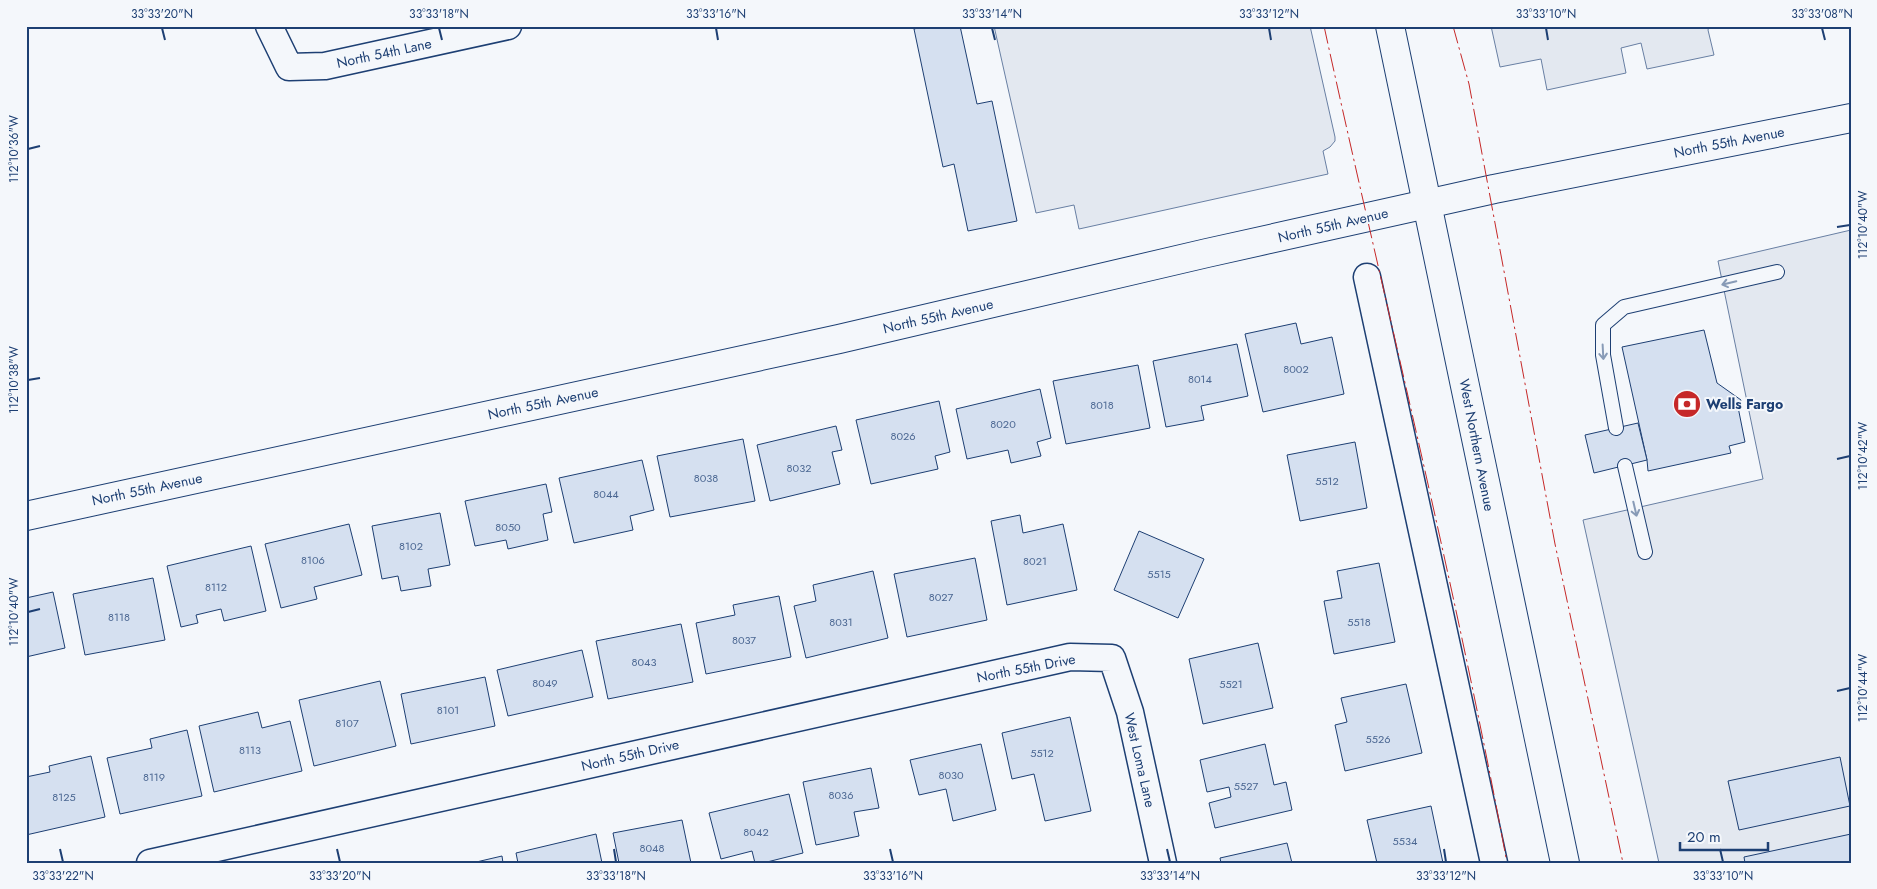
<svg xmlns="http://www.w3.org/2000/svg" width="1877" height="889" font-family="Jost,sans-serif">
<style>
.parking{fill:#e3e8f0;stroke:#687fa3}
.building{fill:#d5e0f0;stroke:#1d3f73}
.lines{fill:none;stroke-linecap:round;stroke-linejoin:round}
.service-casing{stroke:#1d3f73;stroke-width:16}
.minor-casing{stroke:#1d3f73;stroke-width:29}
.tertiary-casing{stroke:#1d3f73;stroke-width:30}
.primary-casing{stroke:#1d3f73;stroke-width:30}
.service{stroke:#f4f7fb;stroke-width:14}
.minor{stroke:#f4f7fb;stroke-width:26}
.tertiary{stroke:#f4f7fb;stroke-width:28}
.primary{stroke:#f4f7fb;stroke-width:28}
.power{stroke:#c62828;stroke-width:1;stroke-dasharray:18 4 2.5 4;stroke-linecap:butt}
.oneway{stroke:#889bb7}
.ticks{fill:none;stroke:#1d3f73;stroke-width:2}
.labels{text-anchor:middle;stroke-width:4;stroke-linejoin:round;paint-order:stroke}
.number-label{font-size:11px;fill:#4b6792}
.street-label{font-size:14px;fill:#1d3f73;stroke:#f4f7fb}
.poi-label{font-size:14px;font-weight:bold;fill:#1d3f73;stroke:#f4f7fb;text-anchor:start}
.neatline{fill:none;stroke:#1d3f73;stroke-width:2}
.ticks-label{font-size:12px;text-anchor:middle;fill:#1d3f73}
</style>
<rect width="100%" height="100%" fill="#f4f7fb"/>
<g class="parking">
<path d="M994,26H1310L1335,137V141L1330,147L1323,151L1328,174L1079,229L1074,205L1036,213Z"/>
<path d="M1491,26H1709L1708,30L1714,55L1647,69L1641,43L1621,48L1626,73L1547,90L1541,59L1500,67Z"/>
<path d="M1851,230V863H1659L1583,520L1763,479L1718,261Z"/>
</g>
<g class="building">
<path d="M926,26H960L977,104L992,101L1017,221L968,231L954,164L943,167L914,29Z"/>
<path d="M1296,323L1301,344L1332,337L1344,394L1263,412L1245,334Z"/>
<path d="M1704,330L1717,383L1741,400L1738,407L1745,442L1729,446L1731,453L1648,471L1647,460L1622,347Z"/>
<path d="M1237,344L1248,396L1201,406L1204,420L1166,427L1153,361Z"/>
<path d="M1138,365L1150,428L1066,444L1053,381Z"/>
<path d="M1040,389L1051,438L1037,442L1041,456L1011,463L1008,450L967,459L956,409Z"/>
<path d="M939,401L950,452L935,456L938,469L871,484L856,420Z"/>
<path d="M1638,423L1647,460L1594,473L1585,435Z"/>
<path d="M836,426L842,450L832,452L840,484L770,501L757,445Z"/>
<path d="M743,439L755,501L670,517L657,456Z"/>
<path d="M1355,442L1367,508L1300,521L1287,455Z"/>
<path d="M642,460L654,510L630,516L633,530L574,543L559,478Z"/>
<path d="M546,484L552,512L543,514L548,540L508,549L506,540L475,546L465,501Z"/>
<path d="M440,513L450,565L428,569L431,586L401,591L398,576L382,579L372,526Z"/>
<path d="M1020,515L1023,533L1063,524L1077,590L1007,605L991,521Z"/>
<path d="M349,524L362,575L314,587L317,599L281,608L265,544Z"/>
<path d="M1139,531L1204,559L1178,618L1114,590Z"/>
<path d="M251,546L266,611L224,621L221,609L196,615L198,623L181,627L167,566Z"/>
<path d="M975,558L987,620L907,637L894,574Z"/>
<path d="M1379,563L1395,642L1334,654L1324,601L1342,598L1337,571Z"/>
<path d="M873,571L888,638L806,658L794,606L816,601L813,585Z"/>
<path d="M153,578L165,640L85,655L73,594Z"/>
<path d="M53,592L65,648L26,657V598Z"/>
<path d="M779,596L791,657L706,674L696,623L735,615L733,605Z"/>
<path d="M681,624L693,682L608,699L596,641Z"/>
<path d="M1258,643L1273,708L1203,724L1189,659Z"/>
<path d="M582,650L593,697L508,716L497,670Z"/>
<path d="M485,677L495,726L411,744L401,694Z"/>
<path d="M380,681L396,746L314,766L299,700Z"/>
<path d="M1406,684L1422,753L1345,771L1335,725L1347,722L1341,698Z"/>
<path d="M258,712L262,728L290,721L302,771L214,792L199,726Z"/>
<path d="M1070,717L1091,811L1045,821L1034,774L1012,779L1002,733Z"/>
<path d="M187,730L202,796L120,814L107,758L152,748L150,739Z"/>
<path d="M981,744L996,810L953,821L946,789L919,795L910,760Z"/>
<path d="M1265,744L1274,785L1286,782L1292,810L1215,828L1209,803L1231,797L1229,787L1207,792L1200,760Z"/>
<path d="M91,756L105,817L26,835V777L50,772L49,766Z"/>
<path d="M1840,757L1850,806L1739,830L1728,781Z"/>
<path d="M871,768L879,808L854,812L859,836L816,845L803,782Z"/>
<path d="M789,794L803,853L763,863H755L752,851L721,859L709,813Z"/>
<path d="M1431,806L1443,863H1377L1367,820Z"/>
<path d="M682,820L691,863H619L613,833Z"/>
<path d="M596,834L602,863H518L516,853Z"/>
<path d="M1851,834V863H1745L1744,857Z"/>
<path d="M1287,843L1292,863H1221L1220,858Z"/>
<path d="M502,856L503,863H472Z"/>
</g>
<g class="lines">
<defs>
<g id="service">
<path d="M1616,428L1603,355V325L1624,307L1777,272"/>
<path d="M1625,466L1645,552"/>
</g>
<g id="minor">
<path d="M269,26L289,67L325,66L508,26"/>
<path d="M1367,277L1494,863"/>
<path d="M150,863L1070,657L1112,658L1130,712L1163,863"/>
</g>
<path id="tertiary" d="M26,516L839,339L1207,253L1494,189L1851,118"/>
<path id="primary" d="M1390,26C1449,305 1505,584 1565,863"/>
</defs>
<use href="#service" class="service-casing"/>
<use href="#minor" class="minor-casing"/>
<use href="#tertiary" class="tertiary-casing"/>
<use href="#primary" class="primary-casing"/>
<use href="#service" class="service"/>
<use href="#minor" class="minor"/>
<use href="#tertiary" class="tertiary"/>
<use href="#primary" class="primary"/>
<g class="power">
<path d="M1324,26C1385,305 1455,582 1507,863"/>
<path d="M1453,26L1469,84L1555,544L1623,863"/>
</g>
</g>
<defs><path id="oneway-shaft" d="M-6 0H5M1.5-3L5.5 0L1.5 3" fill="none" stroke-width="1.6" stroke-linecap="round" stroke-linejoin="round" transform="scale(1.25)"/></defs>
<g class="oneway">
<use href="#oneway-shaft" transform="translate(1729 283) rotate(167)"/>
<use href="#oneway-shaft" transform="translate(1603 352) rotate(87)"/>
<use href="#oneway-shaft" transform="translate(1635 509) rotate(77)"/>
</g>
<path class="ticks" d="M162,28L165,40M439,28L442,40M716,28L718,40M992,28L995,40M1269,28L1271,40M1546,28L1548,40M1822,28L1825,40M28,149L40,146M1837,227L1850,225M28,380L40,378M1837,459L1850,456M28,612L40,609M1837,691L1850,688M60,849L63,862M337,849L340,862M614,849L616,862M890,849L893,862M1167,849L1170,862M1444,849L1446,862M1720,849L1723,862"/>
<defs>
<symbol id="bank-disc" viewBox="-11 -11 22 22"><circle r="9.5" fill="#c62828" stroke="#f4f7fb"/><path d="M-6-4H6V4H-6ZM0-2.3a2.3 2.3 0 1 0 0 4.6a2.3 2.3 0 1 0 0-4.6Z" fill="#fff"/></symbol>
</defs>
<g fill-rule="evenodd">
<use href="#bank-disc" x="1671" y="388" width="32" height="32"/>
</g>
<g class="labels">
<g class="number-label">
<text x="1296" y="373">8002</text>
<text x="1200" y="383">8014</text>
<text x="1102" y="409">8018</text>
<text x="1003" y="428">8020</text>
<text x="903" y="440">8026</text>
<text x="799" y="472">8032</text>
<text x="706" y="482">8038</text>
<text x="1327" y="485">5512</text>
<text x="606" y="498">8044</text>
<text x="508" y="531">8050</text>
<text x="411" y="550">8102</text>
<text x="313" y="564">8106</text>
<text x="1035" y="565">8021</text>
<text x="1159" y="578">5515</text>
<text x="216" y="591">8112</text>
<text x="941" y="601">8027</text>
<text x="119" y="621">8118</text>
<text x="841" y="626">8031</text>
<text x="1359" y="626">5518</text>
<text x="744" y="644">8037</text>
<text x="644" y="666">8043</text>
<text x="545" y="687">8049</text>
<text x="1231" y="688">5521</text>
<text x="448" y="714">8101</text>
<text x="347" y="727">8107</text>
<text x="1378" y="743">5526</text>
<text x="250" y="754">8113</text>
<text x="1042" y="757">5512</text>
<text x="951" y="779">8030</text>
<text x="154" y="781">8119</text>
<text x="1246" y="790">5527</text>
<text x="841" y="799">8036</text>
<text x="64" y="801">8125</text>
<text x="756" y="836">8042</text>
<text x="1405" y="845">5534</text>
<text x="652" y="852">8048</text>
</g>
<g class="street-label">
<text transform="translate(384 53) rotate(-12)" y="5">North 54th Lane</text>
<text transform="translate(1729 142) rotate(-11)" y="5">North 55th Avenue</text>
<text transform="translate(1333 225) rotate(-13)" y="5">North 55th Avenue</text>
<text transform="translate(938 316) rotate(-13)" y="5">North 55th Avenue</text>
<text transform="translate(543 403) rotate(-12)" y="5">North 55th Avenue</text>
<text transform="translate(1477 445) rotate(79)" y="5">West Northern Avenue</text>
<text transform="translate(147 489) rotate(-12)" y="5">North 55th Avenue</text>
<text transform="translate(1026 668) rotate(-11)" y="5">North 55th Drive</text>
<text transform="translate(630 755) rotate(-13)" y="5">North 55th Drive</text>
<text transform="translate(1140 760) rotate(77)" y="5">West Loma Lane</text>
</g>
<g class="poi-label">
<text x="1706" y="409">Wells Fargo</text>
</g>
</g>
<rect width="1877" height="889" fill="none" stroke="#f4f7fb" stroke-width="55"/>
<path d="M1680 842v8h88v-8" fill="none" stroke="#1d3f73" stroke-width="2.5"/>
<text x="1687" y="842" font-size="15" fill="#1d3f73" stroke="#f4f7fb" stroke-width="4" paint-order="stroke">20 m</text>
<rect x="28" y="28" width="1822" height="834" class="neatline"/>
<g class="ticks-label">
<text x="162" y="18">33°33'20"N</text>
<text x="439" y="18">33°33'18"N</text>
<text x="716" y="18">33°33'16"N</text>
<text x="992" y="18">33°33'14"N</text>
<text x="1269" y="18">33°33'12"N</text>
<text x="1546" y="18">33°33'10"N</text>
<text x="1822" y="18">33°33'08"N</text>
<text transform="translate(14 149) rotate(-90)" y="4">112°10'36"W</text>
<text transform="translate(1863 225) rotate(-90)" y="4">112°10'40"W</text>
<text transform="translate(14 380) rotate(-90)" y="4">112°10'38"W</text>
<text transform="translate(1863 456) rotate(-90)" y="4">112°10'42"W</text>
<text transform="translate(14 612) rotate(-90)" y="4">112°10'40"W</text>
<text transform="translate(1863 688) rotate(-90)" y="4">112°10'44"W</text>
<text x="63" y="880">33°33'22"N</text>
<text x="340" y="880">33°33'20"N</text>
<text x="616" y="880">33°33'18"N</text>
<text x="893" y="880">33°33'16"N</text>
<text x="1170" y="880">33°33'14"N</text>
<text x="1446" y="880">33°33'12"N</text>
<text x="1723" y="880">33°33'10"N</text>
</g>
</svg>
